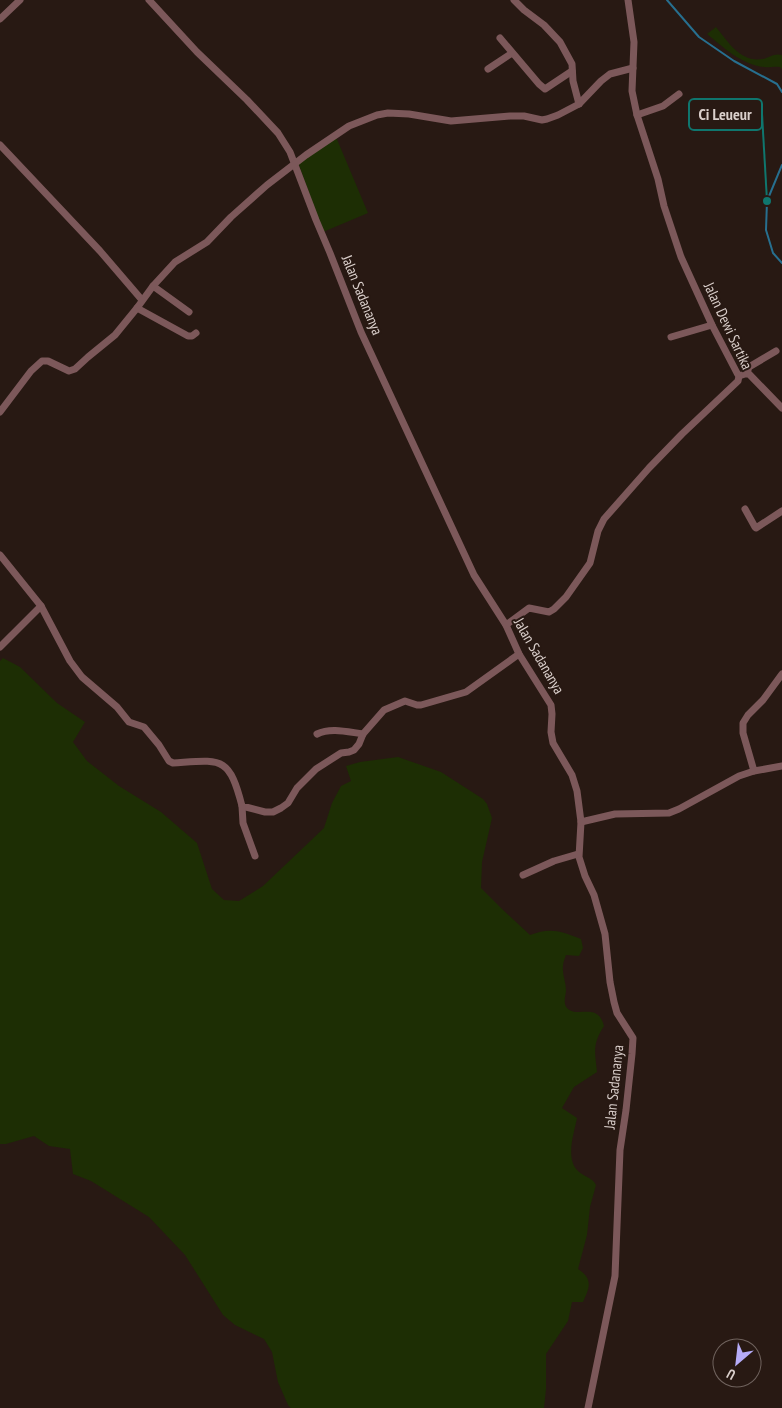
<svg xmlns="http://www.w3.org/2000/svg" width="782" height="1408" font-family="'PT Sans Narrow',sans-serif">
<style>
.green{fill:#1d2e04}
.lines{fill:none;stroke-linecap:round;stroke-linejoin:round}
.stream{stroke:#276f8f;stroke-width:2}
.minor{stroke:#7c585a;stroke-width:7}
.labels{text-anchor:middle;stroke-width:4;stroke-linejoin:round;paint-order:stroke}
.street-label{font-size:15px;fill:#dacfcb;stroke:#281913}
.leader{fill:none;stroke:#0f766e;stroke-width:2}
.callout-dot{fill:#0f766e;stroke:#281913;stroke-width:2}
.callout{fill:#281913;stroke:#0f766e;stroke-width:2}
.callout-label{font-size:16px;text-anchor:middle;font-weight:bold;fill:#dacfcb}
</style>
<rect width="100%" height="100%" fill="#281913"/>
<g class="green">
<path d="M716,27C728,42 741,63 763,59C770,57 774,53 782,55V69L780,67C774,66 769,68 764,67C742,65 723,47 707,34Z"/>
<path d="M336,137L368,213L323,232L298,162Z"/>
<path d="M3,658L20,667L57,703L85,722L73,742L87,761L119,786L161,812L197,843L212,889L224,900L239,901L263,886L324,828L332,803L341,786L351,781L346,766L360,762L398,757L441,772L483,799L487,804L492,818L482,862L481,888L501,908L530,935C550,927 561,931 581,939L583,948L579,956L566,955C565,958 563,962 563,966C562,974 566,982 566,990C566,996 562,1003 568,1009C578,1018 598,1002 604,1026C592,1045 595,1051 597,1072L574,1087L562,1108L577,1118C574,1134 565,1158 578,1171C584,1177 592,1177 596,1185L590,1207L587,1235L578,1269C593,1279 590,1287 583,1302H572L568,1321L546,1354V1389L544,1408H291L288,1405L278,1382L272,1352L264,1339L235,1325L223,1315L185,1255L149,1217L91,1181L73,1174L70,1149L49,1146L34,1136L6,1144H0V661Z"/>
</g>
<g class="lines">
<g class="stream">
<path d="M667,0L699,37L734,61L777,84L782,92"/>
<path d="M782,165L767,201L766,230L773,253L782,263"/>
</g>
<g class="minor">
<path d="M149,0L197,52L247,100L278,133L290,152L316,220L330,253L361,332L474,575L506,625L519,654L551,705L552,714L551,732L553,743L572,775L577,791L581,822L579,857L585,876L594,895L605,934L610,982L614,1002L617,1013L633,1038L632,1054L626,1110L620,1150L615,1276L588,1408"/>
<path d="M514,0L524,10L544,25L560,42L572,64L573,81L579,104"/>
<path d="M0,19L20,0"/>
<path d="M500,38L539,84L545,89L572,71"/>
<path d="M488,69L512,53"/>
<path d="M637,115L663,106L679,94"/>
<path d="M0,145L100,251L142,300"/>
<path d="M153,286L189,312"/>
<path d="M137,308L188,336H192L196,333"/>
<path d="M671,337L712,325"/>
<path d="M747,373L749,367L776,351"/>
<path d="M739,376L745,374H749L782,408"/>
<path d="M0,412L31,371L42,361H48L69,371L75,369L88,357L115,335L137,308L153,286L175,262L207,242L231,217L267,185L306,155L349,126L377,115L388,113L409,114L451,121L510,116H524L542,120L547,119L558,115L579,104L601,81L610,74L633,68"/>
<path d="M745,509L755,527L756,528L782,511"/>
<path d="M0,555L41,606L70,661L82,677L117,707L129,722L144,727L159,745L169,761L173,763C221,760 229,755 242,806L265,812H273L281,808L288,803L297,788L316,769L341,753L349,752L354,750L359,744L363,734L384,710L405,701L417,705H421L466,692L519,654"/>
<path d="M506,625L529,608L549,612L554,609L566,597L590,563L598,531L604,519L649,468L682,434L738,381L739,376L737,373L712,325L681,257L664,206L658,179L637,115L632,91L634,42L628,0"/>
<path d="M0,647L41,606"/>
<path d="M317,734C331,727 348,732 363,734"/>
<path d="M754,771L743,733V723L748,715L763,700L782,674"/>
<path d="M242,806L243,823L255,856"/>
<path d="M581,822L615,814L669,813L679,809L739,776L754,771L782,766"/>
<path d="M523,875L554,861L578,854"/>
</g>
</g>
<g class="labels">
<g class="street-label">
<text transform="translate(362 295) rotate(68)" y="5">Jalan Sadananya</text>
<text transform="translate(728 326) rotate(65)" y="5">Jalan Dewi Sartika</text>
<text transform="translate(539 656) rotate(60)" y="5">Jalan Sadananya</text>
<text transform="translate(614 1087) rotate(-84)" y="5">Jalan Sadananya</text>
</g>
</g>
<path class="leader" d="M767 201L762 114"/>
<circle class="callout-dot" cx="767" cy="201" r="5"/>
<rect class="callout" x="689" y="99" width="73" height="31" rx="5"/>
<g class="callout-label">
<text x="725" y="120">Ci Leueur</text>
</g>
<g transform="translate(737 1363) rotate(208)"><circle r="24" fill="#281913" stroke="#6f625d"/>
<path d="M0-4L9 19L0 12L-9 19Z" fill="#b6acf8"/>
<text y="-8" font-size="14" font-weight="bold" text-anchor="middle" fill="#dacfcb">U</text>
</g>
</svg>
